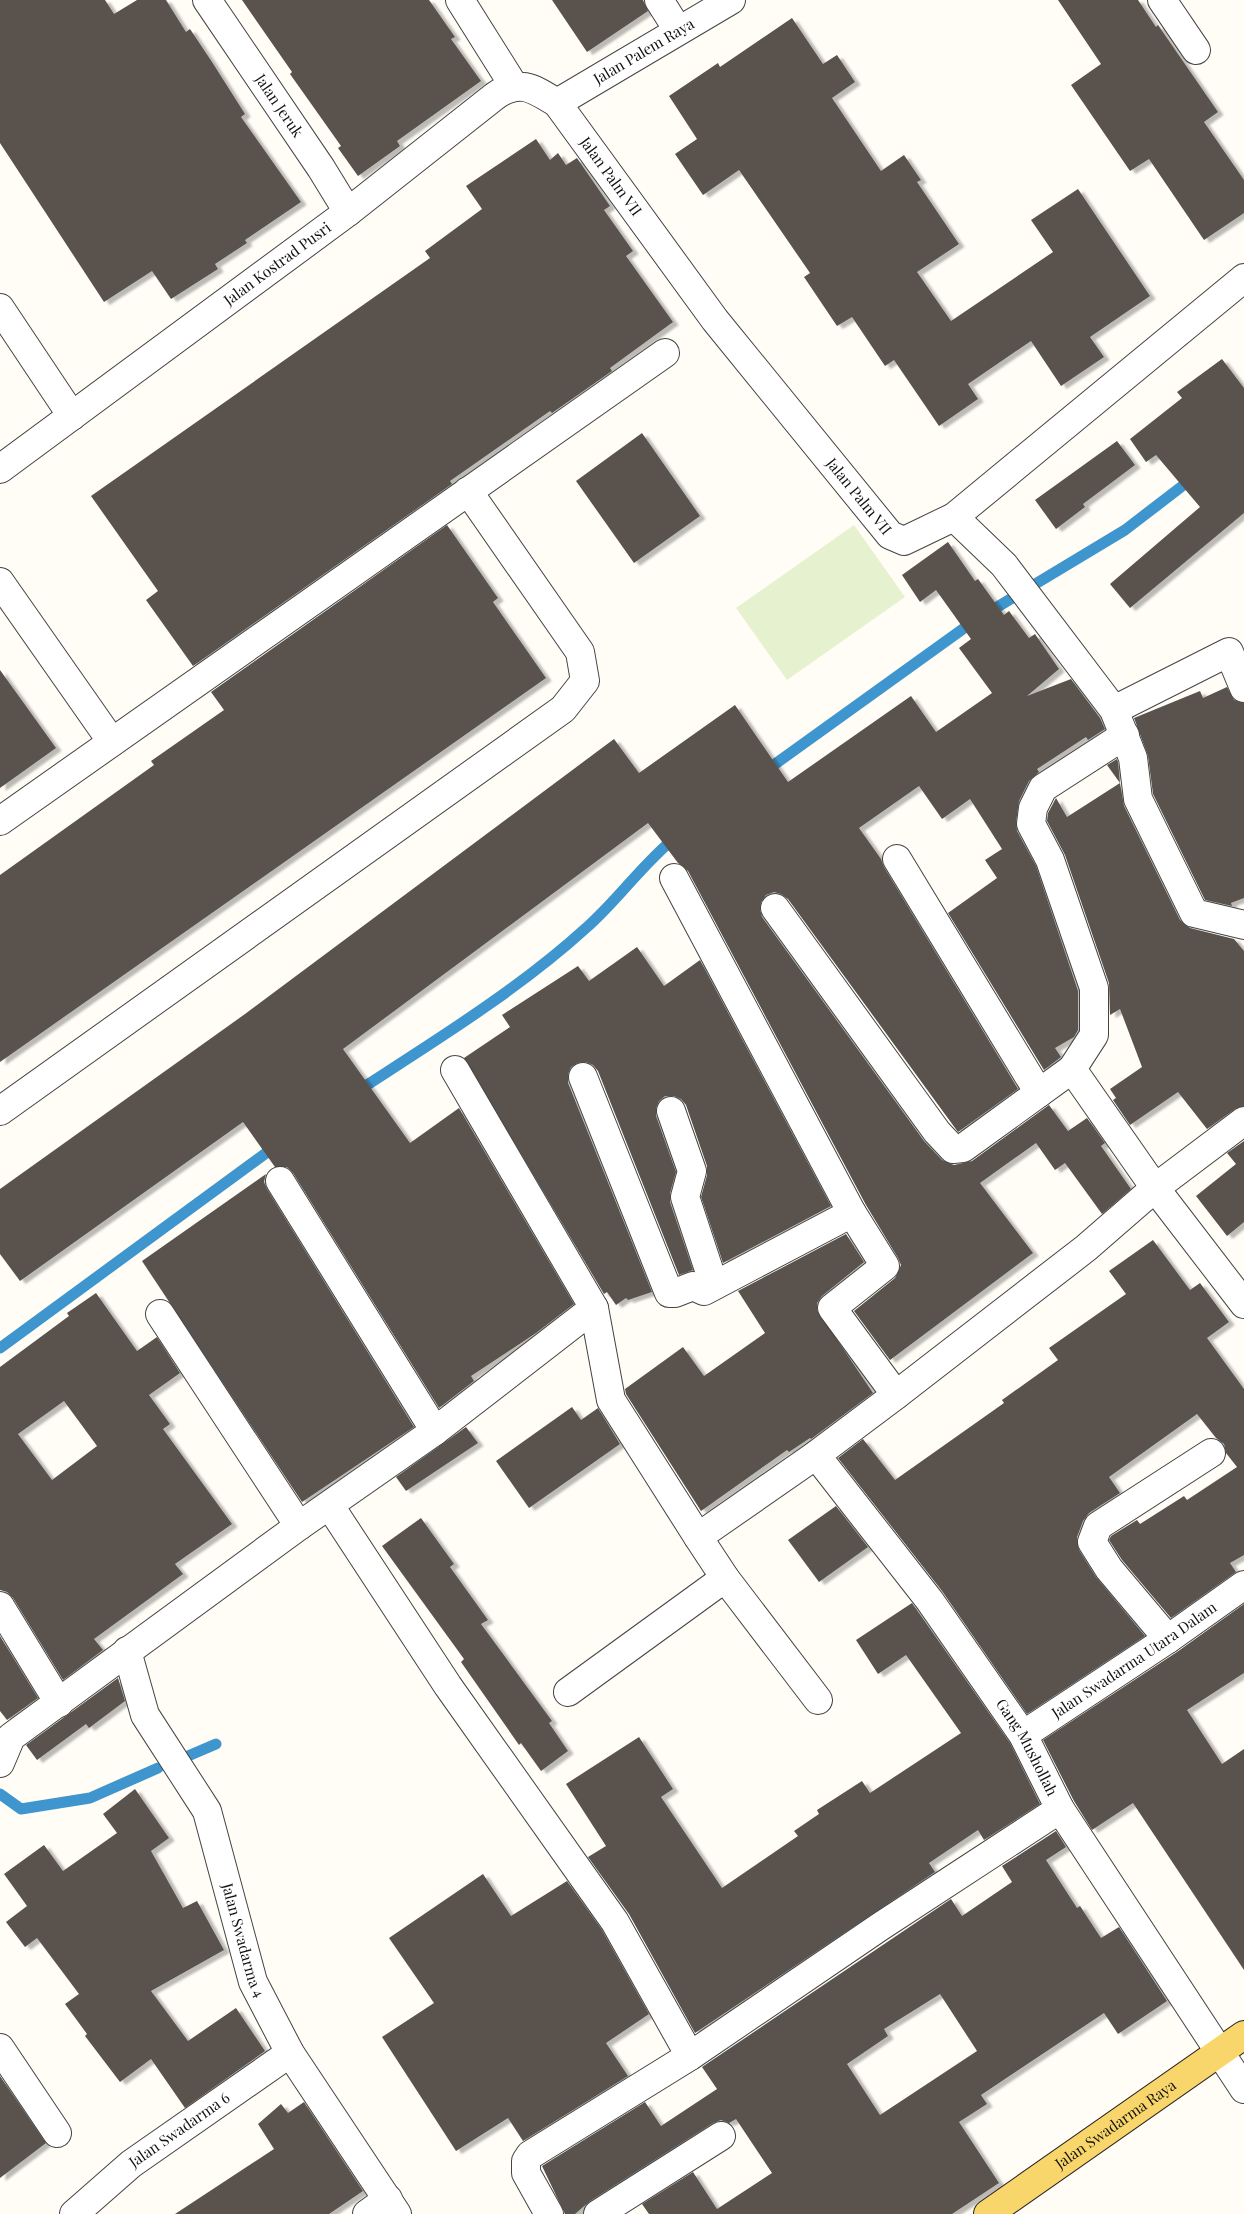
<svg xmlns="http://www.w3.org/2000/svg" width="1244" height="2214" font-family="'Playfair Display',serif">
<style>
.pitch{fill:#e6f2cf}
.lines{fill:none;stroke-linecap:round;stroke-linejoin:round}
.stream{stroke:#3f96cf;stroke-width:11}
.building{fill:#5a524d;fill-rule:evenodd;filter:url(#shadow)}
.minor-casing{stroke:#444;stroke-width:30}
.major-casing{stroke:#222;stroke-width:30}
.minor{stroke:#fff;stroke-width:28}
.major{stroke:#f9d66b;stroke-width:28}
.labels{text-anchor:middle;stroke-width:5;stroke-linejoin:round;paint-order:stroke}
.street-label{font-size:15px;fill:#111;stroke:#fff}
</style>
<defs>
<filter id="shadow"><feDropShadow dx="5.5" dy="3" stdDeviation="1" flood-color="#0004"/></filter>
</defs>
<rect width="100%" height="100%" fill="#fffdf5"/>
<path class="pitch" d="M854,525L905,597L787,680L736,608Z"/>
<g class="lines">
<g class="stream">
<path d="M764,772L974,621L1125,530L1194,477"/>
<path d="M356,1092C433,1042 518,990 586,928C618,900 643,863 677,836"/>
<path d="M0,1348L277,1145"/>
<path d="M188,1756L216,1744"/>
<path d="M0,1794L21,1809L90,1798L158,1768"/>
</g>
</g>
<g class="building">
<path d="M0,0H105L114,14L137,0H166L186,32L190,29L212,62L245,114L241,117L301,202L245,240L247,243L215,264L218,269L171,299L152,271L104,302L0,143Z"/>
<path d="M242,0H429L455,37L451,39L481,81L397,141L400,146L358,176L338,148L341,146L290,74L292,72Z"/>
<path d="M552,0H643L648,11L587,52Z"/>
<path d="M1058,0H1138L1156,27L1158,25L1218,112L1204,122L1244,180V213L1204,240L1149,159L1130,171L1071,85L1101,64Z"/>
<path d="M792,18L823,64L837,55L855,82L832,98L881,171L904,155L921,180L917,182L959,244L917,272L951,321L1053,252L1031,220L1078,189L1150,296L1090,337L1104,357L1061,386L1031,341L968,384L978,399L939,426L894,360L885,366L852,317L837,326L804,277L810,273L739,170L703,195L675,154L697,139L669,96L718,63L720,67Z"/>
<path d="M536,139L550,160L558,153L566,165L577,158L610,206L604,210L633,251L626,256L673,322L610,368L612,371L552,413L550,411L450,481L452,484L193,666L146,600L158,591L91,496L430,258L425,251L482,209L466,186Z"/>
<path d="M1222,359L1244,388V513L1130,608L1110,584L1200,507L1156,455L1146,462L1130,439L1182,398L1177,392Z"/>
<path d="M642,433L700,516L634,563L576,481Z"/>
<path d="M1117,441L1135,465L1083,504L1085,507L1056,529L1035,500Z"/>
<path d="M447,525L498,598L493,602L546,678L0,1062V875L154,765L151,761L224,710L211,692Z"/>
<path d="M948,542L975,581L978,579L1004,615L1009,611L1029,638L1035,634L1059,669L1027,696L1071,679L1100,718L1105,729L1088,740L1086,737L1037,769L1039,772L1029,781L1019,801L1016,822L1017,831L1036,866L1078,991V1030L1074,1037L1055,1048L1061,1057L1044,1070L948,913L997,878L985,860L1002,849L970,799L942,819L919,786L859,828L881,859L884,867L1018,1089L958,1132L788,899L781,894L774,892L766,895L761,902L760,910L762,917L924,1141L942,1160L954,1165L972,1161L1049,1105L1068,1131L1087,1118L1105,1143L1101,1146L1131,1189L1102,1214L1065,1163L1055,1170L1036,1143L980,1183L1033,1253L890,1360L854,1311L895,1278L901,1265L898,1258L866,1205L688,871L678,863L648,823L343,1049L410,1143L459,1108L574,1304L536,1333L471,1376L474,1381L439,1408L293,1173L287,1167H275L243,1122L20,1281L0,1254V1189L245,1014L614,739L639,773L735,705L788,782L911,696L936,732L992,693L959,648L971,639L936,590L920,602L902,575Z"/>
<path d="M0,670L56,748L0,788Z"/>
<path d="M1227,687L1234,700L1244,703V898L1231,903L1232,906L1205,900L1153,794L1148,756L1134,718L1200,691L1203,698Z"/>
<path d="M1117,759L1118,762L1120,783L1107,765Z"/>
<path d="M1120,783L1124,806L1180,920L1190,928L1234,939L1244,951V1106L1235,1109L1207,1129L1178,1092L1130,1125L1113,1100L1116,1098L1110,1089L1142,1067L1120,1009L1110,1015L1109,983L1065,855L1047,821L1048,813L1056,798L1067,817Z"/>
<path d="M637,947L664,986L700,960L831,1206L723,1263L701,1197L707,1175V1166L686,1105L681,1099L674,1096H665L659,1101L656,1108V1116L676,1172L670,1193V1202L693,1270L679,1275L598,1071L593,1065L586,1062L577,1063L571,1067L568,1074V1083L652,1292L628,1300L626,1298L616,1305L607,1292L604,1294L464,1058L510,1027L502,1015L578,966L589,981Z"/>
<path d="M1244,1141V1222L1227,1236L1196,1196L1236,1164L1227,1153Z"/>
<path d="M266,1174L264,1182L267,1189L414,1427L302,1502L142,1261Z"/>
<path d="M846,1234L864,1262L822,1296L817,1303V1310L873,1393L811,1439L810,1438L789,1452L787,1450L701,1511L626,1394L625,1389L683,1347L704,1376L765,1333L738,1291Z"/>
<path d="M1153,1240L1190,1290L1200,1283L1229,1322L1207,1338L1244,1389V1555L1230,1563L1236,1572L1171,1618L1122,1560L1109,1540L1111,1536L1137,1520L1140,1524L1184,1496L1187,1500L1237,1467L1226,1453L1224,1444L1216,1438L1197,1414L1109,1477L1120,1493L1089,1513L1083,1521L1077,1537L1079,1550L1096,1577L1145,1636L1027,1714L942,1591L838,1458L863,1439L895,1480L1004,1403L1002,1400L1058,1360L1049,1348L1126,1294L1109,1271Z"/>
<path d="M96,1293L137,1351L157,1337L180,1373L149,1395L170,1424L163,1429L232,1524L175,1564L183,1574L94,1639L103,1650L63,1680L13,1598L7,1592L0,1590V1367L69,1316L67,1313ZM64,1401L97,1446L52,1480L18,1434Z"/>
<path d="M572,1407L581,1420L598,1408L620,1444L529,1508L496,1461Z"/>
<path d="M466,1427L478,1443L406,1491L396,1477Z"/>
<path d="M836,1506L868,1547L819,1582L788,1540Z"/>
<path d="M421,1518L454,1564L450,1567L488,1620L481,1624L552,1721L549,1723L568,1751L541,1771L521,1743L519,1745L461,1662L464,1659L382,1546Z"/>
<path d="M912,1603L1010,1743L1040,1804L984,1840L978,1830L929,1863L935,1872L695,2033L629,1914L588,1857L606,1846L566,1784L639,1737L673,1789L661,1797L722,1888L798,1836L794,1831L819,1814L817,1810L862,1781L870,1793L961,1733L906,1655L878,1674L856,1640Z"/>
<path d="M1244,1604V1673L1187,1710L1222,1764L1244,1749V1970L1133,1803L1092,1830L1074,1801L1043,1740L1177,1652Z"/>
<path d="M0,1636L38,1698L7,1720L0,1711Z"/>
<path d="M118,1678L125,1701L89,1728L86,1724L37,1760L26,1745Z"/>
<path d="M135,1789L169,1838L151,1851L183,1908L197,1901L224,1950L151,1991L188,2041L236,2008L265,2051L185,2108L151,2059L120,2082L85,2036L87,2034L65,2004L79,1994L37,1938L25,1947L6,1922L27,1906L4,1874L44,1845L63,1871L117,1833L103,1814Z"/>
<path d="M1056,1831L1066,1847L1046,1860L1077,1908L1080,1906L1101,1938L1119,1927L1167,2001L1118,2034L1104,2013L981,2095L987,2104L959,2122L999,2183L952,2214H649L642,2204L693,2172L717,2209L772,2173L736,2119L729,2123L721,2120L713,2123L590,2201L575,2214H565L542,2166L645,2102L661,2126L717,2089L702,2067L951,1899L962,1916L1012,1882L1002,1866ZM940,1994L977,2051L880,2115L847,2064L888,2036L884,2029Z"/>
<path d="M483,1874L511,1916L567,1881L602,1930L649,2014L606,2043L628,2076L523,2141L508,2118L456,2151L382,2037L434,2003L389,1938Z"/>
<path d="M0,2076L46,2143L0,2178Z"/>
<path d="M304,2102L363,2191L329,2214H175L274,2149L258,2124L281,2104L288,2113Z"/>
</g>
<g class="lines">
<defs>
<g id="minor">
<path id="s1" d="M207,0L321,168L348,212"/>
<path d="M460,0L514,86"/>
<path d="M659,0L678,30"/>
<path d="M1162,0L1196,50"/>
<path id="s2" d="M557,103L731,0"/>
<path d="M0,308L72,416"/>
<path id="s3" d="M0,469L348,212L495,96C520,78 534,89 557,103L715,320L890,535L904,541L954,517L1244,278"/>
<path d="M954,517L1004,565L1114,710L1133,758L1138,799L1194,913L1244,925"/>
<path d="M0,582L112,742"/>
<path d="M1114,710L1229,652L1244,688"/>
<path d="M0,821L665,353"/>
<path d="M897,859L1039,1093"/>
<path d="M674,878L852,1213L885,1266L832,1308L896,1395"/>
<path d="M775,908L937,1132L953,1149L963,1148L1072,1069L1094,1035V988L1050,860L1031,824L1033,808L1043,788L1125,735"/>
<path d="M1072,1069L1155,1188L1244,1304"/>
<path d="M455,1070L594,1308"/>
<path d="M583,1077L669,1293H675L693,1286L704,1291L852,1213"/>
<path d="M0,1111L563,709L585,681L580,652L468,491"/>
<path d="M671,1111L692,1171L685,1197L714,1285"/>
<path d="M280,1181L435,1431"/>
<path d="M160,1314L299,1526"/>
<path id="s4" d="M816,1455L930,1601L1023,1735L1060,1809L1244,2089"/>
<path d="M330,1506L448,1686L615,1922L690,2056"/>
<path d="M698,1537L725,1578L818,1700"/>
<path d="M0,1606L59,1703"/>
<path d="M1168,1639L1109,1569L1092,1542L1098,1526L1211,1453"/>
<path id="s5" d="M127,1651L145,1715L207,1811L253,1982L290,2053L397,2214"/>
<path d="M568,1692L725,1578"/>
<path id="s6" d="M1023,1735L1168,1639L1244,1585"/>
<path d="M0,1763L11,1737L299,1526L435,1431L594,1308L611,1400L698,1537L816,1455L896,1395L1086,1248L1155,1188L1244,1121"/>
<path d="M0,2048L57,2133"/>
<path id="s7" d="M74,2214L131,2164L290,2053"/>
<path d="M367,2214L388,2199"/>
<path d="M549,2214L526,2173V2161L530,2155L690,2056L881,1926L1060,1809"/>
<path d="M598,2214L721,2136"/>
</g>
<g id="major">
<path id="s8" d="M988,2214L1244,2035"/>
</g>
</defs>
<use href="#minor" class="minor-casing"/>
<use href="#major" class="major-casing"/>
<use href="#minor" class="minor"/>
<use href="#major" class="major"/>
</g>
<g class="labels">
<g class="street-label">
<text dy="5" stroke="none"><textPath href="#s2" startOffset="101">Jalan Palem Raya</textPath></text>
<text dy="5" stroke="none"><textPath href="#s1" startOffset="128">Jalan Jeruk</textPath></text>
<text dy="5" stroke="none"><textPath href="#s3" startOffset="779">Jalan Palm VII</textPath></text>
<text dy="5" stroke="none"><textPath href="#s3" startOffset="345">Jalan Kostrad Pusri</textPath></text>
<text dy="5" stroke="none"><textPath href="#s3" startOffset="1184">Jalan Palm VII</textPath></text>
<text dy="5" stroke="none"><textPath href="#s6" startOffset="134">Jalan Swadarma Utara Dalam</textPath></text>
<text dy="5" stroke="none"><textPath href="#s4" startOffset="361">Gang Mushollah</textPath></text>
<text dy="5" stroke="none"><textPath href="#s5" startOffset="315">Jalan Swadarma 4</textPath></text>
<text dy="5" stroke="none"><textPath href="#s8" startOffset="156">Jalan Swadarma Raya</textPath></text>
<text dy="5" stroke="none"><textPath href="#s7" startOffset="135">Jalan Swadarma 6</textPath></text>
</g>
</g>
</svg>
